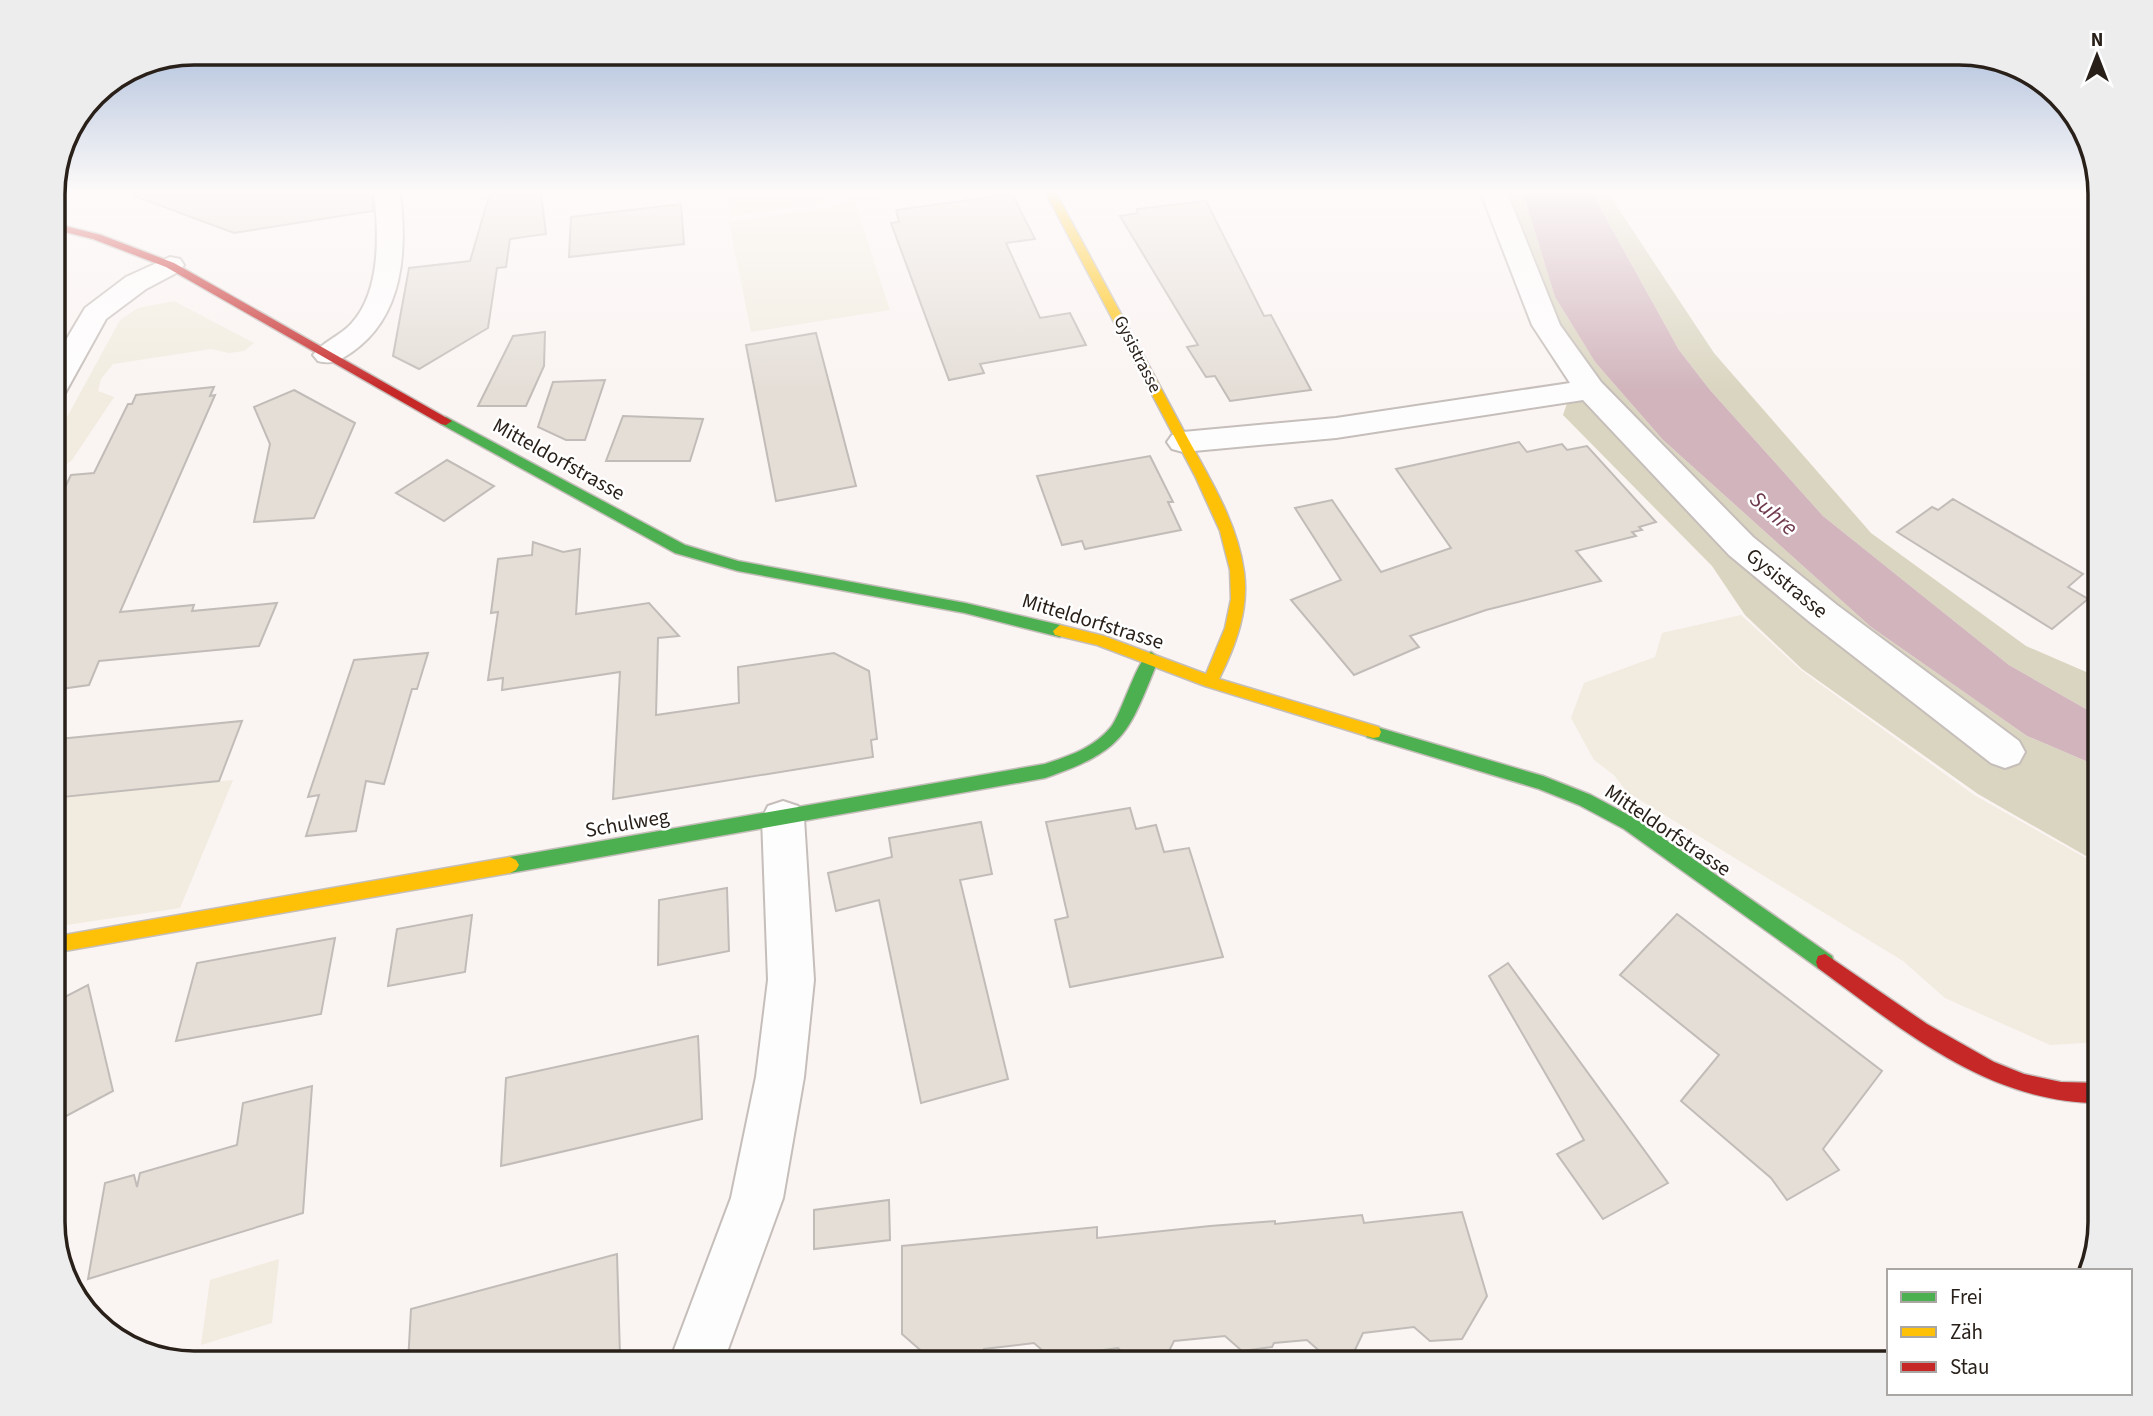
<svg xmlns="http://www.w3.org/2000/svg" width="2153" height="1416" font-family="'Source Sans 3',sans-serif">
<style>
.green{fill:#f1ecdf}
.forest{fill:#dad5c0}
.water{fill:#d1b4bc}
.building{fill:#e5ded7;stroke:#c2bcb8;stroke-width:2}
.lines{fill:none;stroke-linecap:round;stroke-linejoin:round}
.street-casing{stroke:#c5beba;stroke-width:4}
.fast-casing{stroke:#c5beba;stroke-width:3}
.slow-casing{stroke:#c5beba;stroke-width:3}
.jam-casing{stroke:#c5beba;stroke-width:3}
.street{fill:#fefdfd;fill-rule:evenodd}
.fast{fill:#4caf50;fill-rule:evenodd}
.slow{fill:#ffc107;fill-rule:evenodd}
.jam{fill:#c62828;fill-rule:evenodd}
.labels{text-anchor:middle;stroke-width:5;stroke-linejoin:round;paint-order:stroke}
.far-street-label{font-size:18px;fill:#29201a;stroke:#fff}
.street-label{font-size:21px;fill:#29201a;stroke:#fff}
.water-label{font-size:23px;font-style:italic;fill:#6f394d;stroke:#fff}
.rim{fill:none;stroke:#29201a;stroke-width:3.5}
</style>
<rect width="100%" height="100%" fill="#faf4f2"/>
<g class="green">
<path d="M756,193H829L832,202L732,216L728,196Z"/>
<path d="M842,193H930L855,203L890,310L751,332L729,222L846,205Z"/>
<path d="M174,301L254,343L244,351L229,353L211,349L113,364L101,379L98,391L114,397L72,460L56,472L53,479V443L120,320L138,308Z"/>
<path d="M1741,615L1802,671L1974,795L2100,866V1042L2050,1045L1945,998L1903,961L1627,792L1614,775L1594,760L1571,718L1584,683L1655,657L1662,633Z"/>
<path d="M233,780L180,908L53,927V798Z"/>
<path d="M279,1259L272,1323L201,1345L210,1280Z"/>
</g>
<g class="forest">
<path d="M1508,193H1523L1555,297L1595,362L1663,440L1871,627L2027,736L2100,767V864L1978,794L1802,669L1745,615L1712,566L1563,415L1578,372L1516,222Z"/>
<path d="M1592,193H1608L1714,353L1871,533L2026,646L2100,678V717L2009,665L1823,516L1710,390L1679,350Z"/>
</g>
<path class="water" d="M1523,193H1592L1679,350L1710,390L1823,516L2009,665L2100,717V767L2027,736L1871,627L1663,440L1595,362L1555,297Z"/>
<g class="building">
<path d="M135,193H372L373,211L234,233L134,196Z"/>
<path d="M490,193H541L546,234L510,239L506,267L497,268L488,328L419,369L393,356L409,268L470,261Z"/>
<path d="M1012,194L1035,239L1006,243L1040,318L1070,313L1086,345L980,364L984,373L949,380L891,223L899,222L896,210Z"/>
<path d="M1206,201L1264,316L1271,315L1311,390L1230,401L1215,376L1206,377L1187,347L1198,345L1120,216L1138,213L1137,209Z"/>
<path d="M681,204L684,244L569,257L571,217Z"/>
<path d="M545,332L544,366L526,406H478L513,336Z"/>
<path d="M816,333L856,486L776,501L746,345Z"/>
<path d="M605,380L585,440H566L538,427L553,382Z"/>
<path d="M214,387L210,396L215,395L120,612L194,605L192,611L277,603L259,646L99,661L89,685L53,690V512L71,475L94,473L128,404H132L136,395Z"/>
<path d="M294,390L355,423L314,518L254,522L270,444L254,407Z"/>
<path d="M623,416L703,419L690,461H606Z"/>
<path d="M1519,442L1527,452L1562,444L1567,450L1587,446L1656,522L1639,527L1642,530L1632,532L1636,536L1576,551L1601,581L1486,610L1410,636L1419,647L1354,675L1291,600L1341,580L1295,508L1332,500L1381,572L1451,548L1396,469Z"/>
<path d="M1150,456L1173,502H1168L1181,530L1085,549L1082,541L1062,545L1037,476Z"/>
<path d="M447,460L494,486L444,521L396,493Z"/>
<path d="M1953,499L2083,574L2068,587L2088,599L2052,629L1897,532L1932,507L1938,510Z"/>
<path d="M533,542L563,552L580,549L576,614L649,603L679,636L658,638L656,715L739,703L738,667L834,653L869,671L877,739L871,740L873,757L613,799L620,672L502,690L503,678L488,680L498,612L491,613L498,559L532,555Z"/>
<path d="M428,653L417,689H412L384,784L366,781L356,831L306,836L319,795L308,797L354,660Z"/>
<path d="M242,721L219,781L53,798V751L59,739Z"/>
<path d="M1130,808L1136,829L1156,825L1164,852L1189,848L1223,957L1070,987L1055,920L1068,917L1046,822Z"/>
<path d="M981,822L992,874L960,880L1008,1079L921,1103L879,900L836,911L828,873L892,857L889,838Z"/>
<path d="M727,888L729,951L658,965L659,900Z"/>
<path d="M1677,914L1882,1071L1823,1149L1839,1170L1787,1200L1771,1178L1681,1101L1719,1055L1620,975Z"/>
<path d="M472,915L465,972L388,986L397,929Z"/>
<path d="M335,938L321,1014L176,1041L197,963Z"/>
<path d="M1508,963L1668,1183L1603,1219L1557,1154L1584,1140L1489,976Z"/>
<path d="M88,985L113,1091L53,1123V1003Z"/>
<path d="M698,1036L702,1119L501,1166L506,1078Z"/>
<path d="M312,1086L303,1213L88,1279L105,1183L134,1175L137,1187L140,1173L237,1145L243,1103Z"/>
<path d="M889,1200L890,1240L814,1249V1210Z"/>
<path d="M1462,1212L1487,1296L1462,1339L1430,1341L1414,1327L1363,1333L1354,1352L1325,1356L1307,1340L1274,1343L1272,1347L1242,1351L1225,1336L1174,1341L1165,1359L1133,1363L1118,1348L1050,1357L1034,1343L984,1349L975,1363H935L902,1334V1246L1097,1227V1238L1210,1226L1275,1221V1224L1362,1215L1364,1223Z"/>
<path d="M617,1254L620,1356L592,1363H408L411,1309Z"/>
</g>
<g class="lines">
<defs>
<g id="street">
<path d="M374,193H400C407,250 404,316 352,352C340,360 333,365 318,361L313,355C322,342 340,336 351,324C381,292 379,234 374,193Z"/>
<path d="M1481,193H1507L1560,325L1601,382L1753,537L1837,605L2019,741L2025,752L2019,763L2005,768L1991,763L1811,623L1729,555L1583,400L1336,438L1183,452L1172,449L1167,442L1172,435L1183,432L1336,418L1570,383L1532,325Z"/>
<path d="M170,257L180,259L184,265L180,271L146,289L106,319L64,395L53,397V362L85,308L126,277Z"/>
<path d="M783,801L798,806L804,818L814,980L804,1077L783,1198L723,1363H669L731,1198L756,1077L768,980L762,818L768,806Z"/>
</g>
<g id="fast">
<path d="M446,417L685,545L738,561L965,603L1060,625L1067,631L1060,637L965,613L738,571L675,553L441,424V418Z"/>
<path d="M1151,652L1159,658C1128,734 1126,750 1045,778L510,873L504,870L501,865L504,860L510,857L1045,764C1069,756 1094,748 1111,727C1122,713 1138,656 1151,652Z"/>
<path d="M1373,726L1543,776L1591,795L1636,819L1832,956L1834,962L1832,968L1825,970L1818,968L1624,829L1579,805L1539,789L1367,737L1365,732L1367,727Z"/>
</g>
<g id="slow">
<path d="M1046,193H1056C1097,269 1138,346 1179,422C1204,470 1237,518 1244,572C1249,610 1236,645 1219,679L1379,727L1381,732L1379,737L1373,738L1205,686L1097,645L1055,635L1053,631L1060,625L1104,636L1206,674L1225,628L1231,599L1230,570L1220,531L1195,476Z"/>
<path d="M510,857L516,860L519,865L516,870L510,873L53,953V937Z"/>
</g>
<g id="jam">
<path d="M53,223L101,235L174,263L452,421L446,425L441,424L166,267L93,239L53,229Z"/>
<path d="M1825,954L1927,1024L1994,1062L2024,1074L2061,1082L2100,1083V1103C1989,1103 1904,1031 1818,968L1816,962L1818,956Z"/>
</g>
</defs>
<use href="#street" class="street-casing"/>
<use href="#fast" class="fast-casing"/>
<use href="#slow" class="slow-casing"/>
<use href="#jam" class="jam-casing"/>
<use href="#street" class="street"/>
<use href="#fast" class="fast"/>
<use href="#slow" class="slow"/>
<use href="#jam" class="jam"/>
</g>
<linearGradient id="sky" x2="0" y2="1"><stop stop-color="#9fb4d6"/><stop offset="0.49" stop-color="#fdfaf9"/><stop offset="1" stop-color="#fdfaf9" stop-opacity="0"/></linearGradient>
<rect width="2153" height="391" fill="url(#sky)"/>
<g class="labels">
<g class="far-street-label">
<text transform="translate(1138 354) rotate(63)" y="6">Gysistrasse</text>
</g>
<g class="street-label">
<text transform="translate(559 459) rotate(29)" y="7">Mitteldorfstrasse</text>
<text transform="translate(1787 583) rotate(39)" y="7">Gysistrasse</text>
<text transform="translate(1093 621) rotate(17)" y="7">Mitteldorfstrasse</text>
<text transform="translate(627 823) rotate(-10)" y="7">Schulweg</text>
<text transform="translate(1668 830) rotate(34)" y="7">Mitteldorfstrasse</text>
</g>
<g class="water-label">
<text transform="translate(1774 513) rotate(41)" y="8">Suhre</text>
</g>
</g>
<path d="M0 0H2153V1416H0ZM194 65H1959A129 129 0 0 1 2088 194V1222A129 129 0 0 1 1959 1351H194A129 129 0 0 1 65 1222V194A129 129 0 0 1 194 65Z" fill="#eeeded" fill-rule="evenodd"/>
<path class="rim" d="M194 65H1959A129 129 0 0 1 2088 194V1222A129 129 0 0 1 1959 1351H194A129 129 0 0 1 65 1222V194A129 129 0 0 1 194 65Z"/>
<rect x="1887" y="1269" width="245" height="126" fill="#ffffff" stroke="#a9a6a3" stroke-width="2"/>
<rect x="1901" y="1292" width="35" height="10" fill="#4caf50" stroke="#a9a6a3" stroke-width="2"/>
<text x="1950" y="1304" font-size="21" fill="#29201a">Frei</text>
<rect x="1901" y="1327" width="35" height="10" fill="#ffc107" stroke="#a9a6a3" stroke-width="2"/>
<text x="1950" y="1339" font-size="21" fill="#29201a">Zäh</text>
<rect x="1901" y="1362" width="35" height="10" fill="#c62828" stroke="#a9a6a3" stroke-width="2"/>
<text x="1950" y="1374" font-size="21" fill="#29201a">Stau</text>
<g transform="translate(2097 56)" stroke="#ffffff" stroke-width="5" paint-order="stroke">
<path d="M0-5L12 26L0 18L-12 26Z" fill="#29201a"/>
<text y="-10" font-size="19" font-weight="bold" text-anchor="middle" fill="#29201a">N</text>
</g>
</svg>
